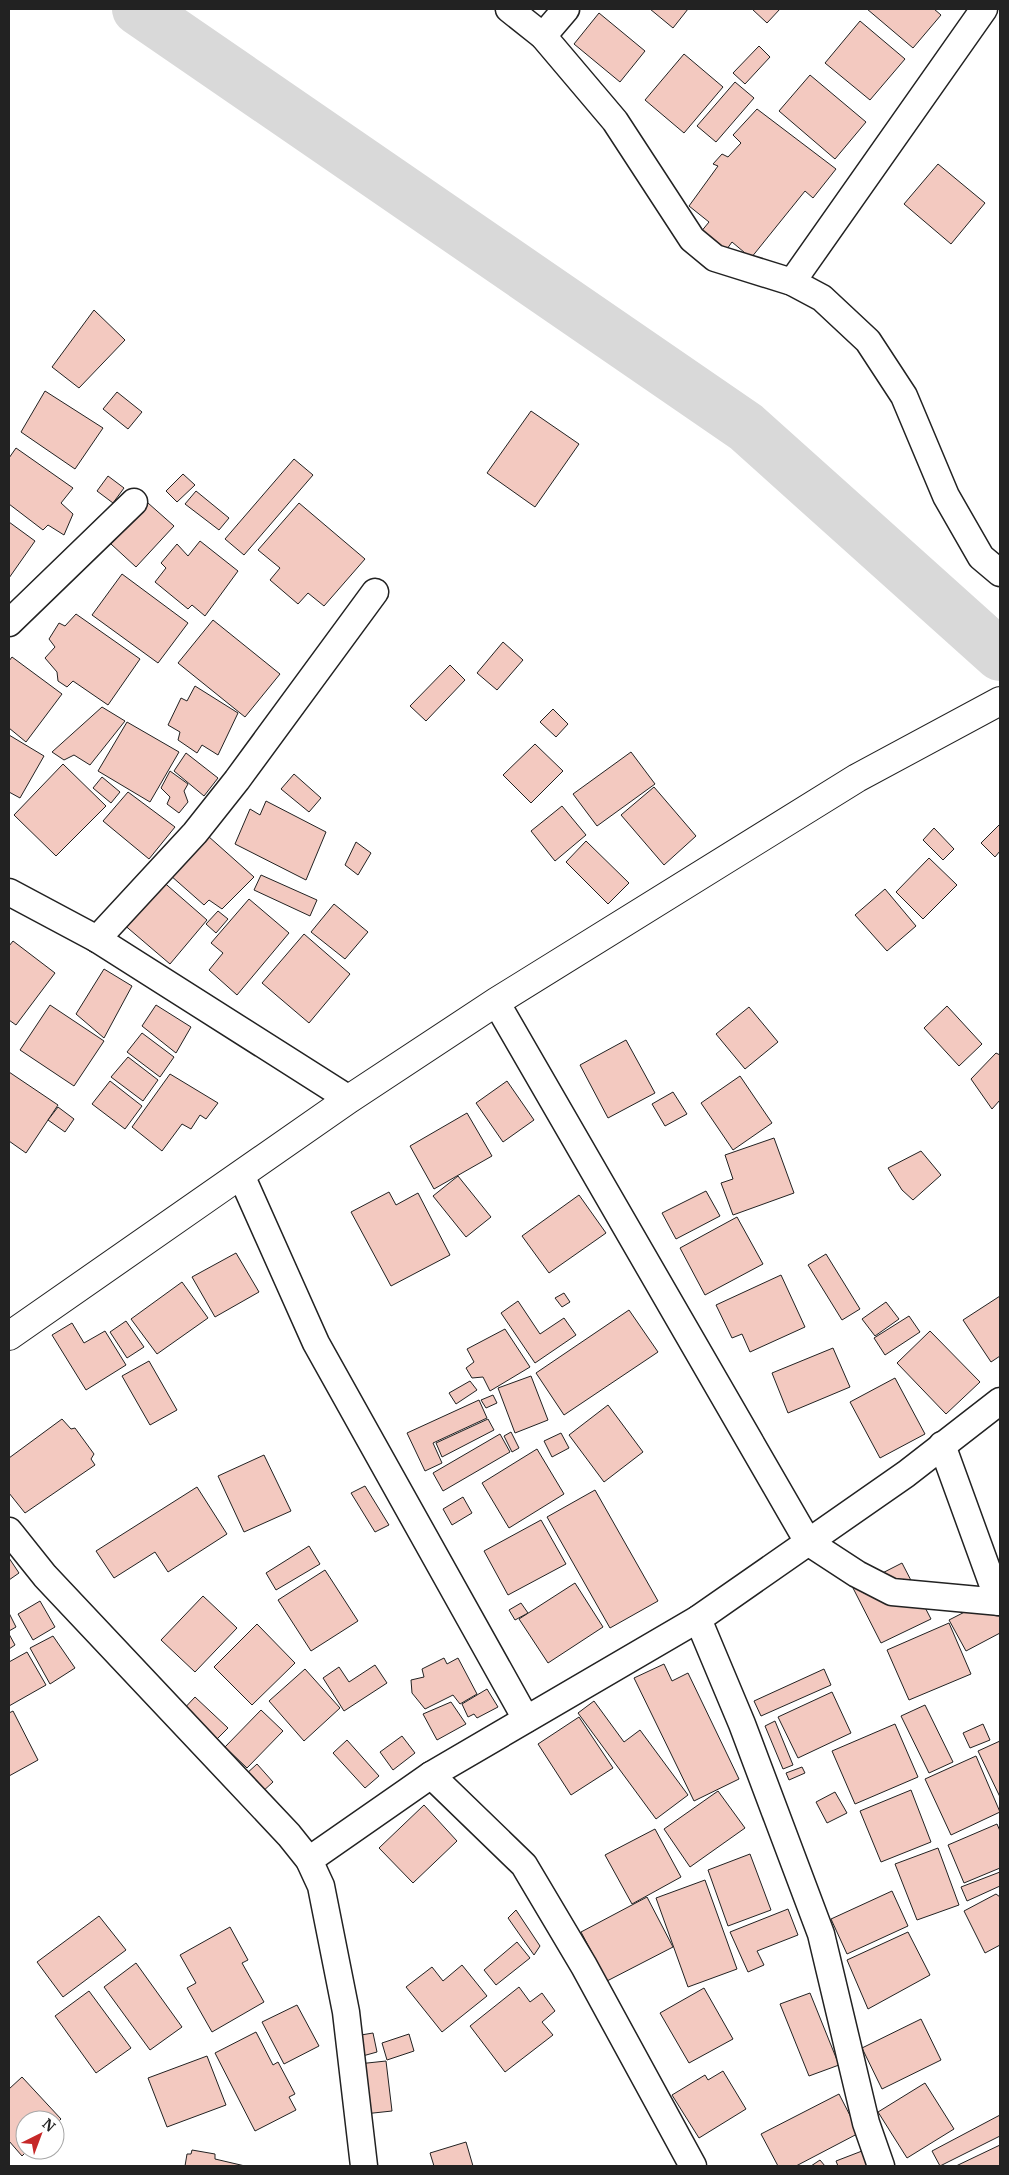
<svg xmlns="http://www.w3.org/2000/svg" width="1009" height="2175" font-family="Merriweather,serif">
<style>
.lines{fill:none;stroke-linecap:round;stroke-linejoin:round}
.river{stroke:#d9d9d9;stroke-width:52}
.building{fill:#f3c9c0;stroke:#222}
.minor-casing{stroke:#222;stroke-width:29}
.tertiary-casing{stroke:#222;stroke-width:30}
.minor{stroke:#fff;stroke-width:26}
.tertiary{stroke:#fff;stroke-width:28}
</style>
<rect width="100%" height="100%" fill="#fff"/>
<g class="lines">
<path class="river" d="M138,9L746,427L1000,655"/>
</g>
<g class="building">
<path d="M650,9H688L673,28Z"/>
<path d="M752,9H780L767,23Z"/>
<path d="M867,9H934L941,15L913,48Z"/>
<path d="M599,13L645,51L620,82L574,44Z"/>
<path d="M860,21L905,59L870,100L825,63Z"/>
<path d="M759,46L770,57L745,84L733,73Z"/>
<path d="M684,54L723,87L684,133L645,100Z"/>
<path d="M810,75L866,122L835,159L779,111Z"/>
<path d="M735,82L754,98L716,142L697,126Z"/>
<path d="M757,109L836,169L813,198L805,191L751,258L732,242L724,253L700,233L709,222L689,206L718,166L713,164L722,154L728,157L741,143L733,135Z"/>
<path d="M938,164L985,203L951,244L904,204Z"/>
<path d="M94,310L125,340L79,388L52,367Z"/>
<path d="M45,391L103,428L75,469L21,432Z"/>
<path d="M117,392L142,412L128,429L103,409Z"/>
<path d="M531,411L579,444L535,507L487,473Z"/>
<path d="M16,448L73,488L61,503L73,514L64,535L48,525L43,530L9,504V458Z"/>
<path d="M294,459L313,475L244,555L225,539Z"/>
<path d="M183,474L195,485L177,502L166,491Z"/>
<path d="M108,476L124,488L113,503L97,491Z"/>
<path d="M196,491L229,518L219,530L185,504Z"/>
<path d="M148,503L174,526L136,567L111,544Z"/>
<path d="M299,503L365,559L324,606L308,593L298,604L270,580L280,568L258,550Z"/>
<path d="M9,522L35,541L9,578Z"/>
<path d="M200,541L238,571L205,616L192,605L188,609L155,582L166,568L161,563L177,544L188,556Z"/>
<path d="M122,574L188,623L158,663L92,615Z"/>
<path d="M76,614L140,659L108,705L73,681L67,687L58,681L57,672L45,658L55,647L49,639L59,623L65,626Z"/>
<path d="M213,620L280,674L245,717L178,663Z"/>
<path d="M503,642L523,660L497,690L477,673Z"/>
<path d="M12,657L62,694L26,742L9,728V661Z"/>
<path d="M450,665L465,680L426,721L410,706Z"/>
<path d="M195,686L238,713L218,755L202,745L197,753L178,740L180,732L168,725L181,698L187,701Z"/>
<path d="M102,707L125,721L90,765L74,755L64,760L52,752Z"/>
<path d="M553,709L568,724L556,737L540,722Z"/>
<path d="M127,722L179,752L150,802L98,771Z"/>
<path d="M9,735L44,756L20,798L9,792Z"/>
<path d="M535,744L563,771L531,803L503,775Z"/>
<path d="M631,752L655,784L597,826L573,794Z"/>
<path d="M186,753L218,778L204,796L174,771Z"/>
<path d="M63,764L106,806L56,856L14,815Z"/>
<path d="M170,771L188,784L184,791L188,802L179,813L167,804L170,797L161,788Z"/>
<path d="M294,774L321,798L309,812L281,789Z"/>
<path d="M102,777L120,792L111,803L93,788Z"/>
<path d="M654,787L696,836L664,865L621,815Z"/>
<path d="M128,792L175,827L149,859L103,821Z"/>
<path d="M266,801L326,832L306,880L235,844L250,809L260,815Z"/>
<path d="M562,806L586,835L555,861L531,831Z"/>
<path d="M1000,824V851L995,857L981,843Z"/>
<path d="M934,828L954,849L943,860L923,840Z"/>
<path d="M208,836L254,877L222,909L209,900L204,905L170,875Z"/>
<path d="M586,841L629,883L608,904L566,862Z"/>
<path d="M356,842L371,853L358,875L345,865Z"/>
<path d="M929,858L957,885L923,919L896,892Z"/>
<path d="M261,875L317,900L310,916L254,890Z"/>
<path d="M160,879L207,920L170,964L122,923Z"/>
<path d="M885,889L916,926L887,951L855,915Z"/>
<path d="M249,899L289,933L237,995L209,970L223,953L211,943Z"/>
<path d="M334,904L368,932L345,959L311,932Z"/>
<path d="M218,911L228,919L216,933L206,924Z"/>
<path d="M304,934L350,974L309,1023L262,983Z"/>
<path d="M13,941L55,973L16,1025L9,1020V946Z"/>
<path d="M104,969L132,986L104,1038L76,1014Z"/>
<path d="M50,1005L104,1041L74,1086L20,1050Z"/>
<path d="M156,1005L191,1027L176,1053L142,1026Z"/>
<path d="M947,1006L982,1044L959,1066L924,1028Z"/>
<path d="M749,1007L778,1042L745,1069L716,1034Z"/>
<path d="M142,1033L174,1057L160,1077L127,1052Z"/>
<path d="M626,1040L655,1093L608,1118L580,1065Z"/>
<path d="M996,1053L1000,1055V1100L992,1109L971,1079Z"/>
<path d="M128,1057L158,1080L143,1101L111,1077Z"/>
<path d="M9,1072L58,1105L26,1153L9,1141Z"/>
<path d="M170,1074L218,1103L206,1119L200,1115L191,1129L182,1124L162,1151L132,1127Z"/>
<path d="M740,1076L772,1123L733,1150L701,1103Z"/>
<path d="M110,1081L142,1106L125,1129L92,1104Z"/>
<path d="M507,1081L534,1120L503,1142L476,1103Z"/>
<path d="M673,1092L687,1114L665,1126L652,1104Z"/>
<path d="M58,1107L74,1119L65,1132L48,1120Z"/>
<path d="M467,1113L492,1156L434,1189L410,1146Z"/>
<path d="M774,1138L794,1193L733,1215L721,1183L733,1179L725,1155Z"/>
<path d="M921,1151L941,1175L913,1200L902,1190L888,1168Z"/>
<path d="M458,1176L491,1217L466,1237L433,1196Z"/>
<path d="M706,1191L720,1216L676,1239L662,1213Z"/>
<path d="M389,1192L396,1205L418,1193L450,1255L391,1286L351,1212Z"/>
<path d="M579,1195L606,1233L549,1273L522,1236Z"/>
<path d="M737,1217L763,1264L705,1295L680,1248Z"/>
<path d="M236,1253L259,1292L215,1317L192,1277Z"/>
<path d="M826,1254L860,1309L842,1320L808,1265Z"/>
<path d="M781,1275L805,1327L750,1352L742,1334L732,1338L716,1305Z"/>
<path d="M182,1282L208,1318L157,1354L131,1319Z"/>
<path d="M564,1293L570,1302L562,1307L555,1298Z"/>
<path d="M1000,1296V1356L991,1362L963,1320Z"/>
<path d="M518,1301L540,1334L564,1318L576,1335L535,1363L501,1313Z"/>
<path d="M886,1302L899,1319L875,1336L862,1319Z"/>
<path d="M629,1310L658,1352L564,1415L536,1373Z"/>
<path d="M909,1316L920,1332L885,1355L874,1338Z"/>
<path d="M126,1321L144,1347L127,1358L110,1332Z"/>
<path d="M72,1323L84,1343L105,1331L126,1365L86,1390L52,1335Z"/>
<path d="M505,1329L530,1367L490,1391L483,1377L472,1378L466,1368L474,1362L467,1349Z"/>
<path d="M930,1331L980,1382L946,1414L897,1363Z"/>
<path d="M833,1348L850,1387L788,1413L772,1373Z"/>
<path d="M149,1361L177,1410L150,1425L122,1376Z"/>
<path d="M531,1376L548,1420L515,1433L498,1388Z"/>
<path d="M895,1378L925,1434L880,1458L850,1402Z"/>
<path d="M470,1381L477,1390L456,1404L449,1393Z"/>
<path d="M493,1395L497,1403L486,1408L481,1400Z"/>
<path d="M479,1400L487,1418L433,1443L442,1463L425,1471L407,1433Z"/>
<path d="M608,1405L643,1452L604,1482L569,1435Z"/>
<path d="M62,1419L71,1429L75,1428L94,1454L91,1459L95,1465L25,1513L9,1493V1458Z"/>
<path d="M488,1419L494,1430L442,1457L436,1443Z"/>
<path d="M511,1432L519,1448L512,1452L504,1436Z"/>
<path d="M561,1433L569,1448L552,1457L544,1441Z"/>
<path d="M500,1434L510,1452L443,1491L433,1473Z"/>
<path d="M537,1449L564,1494L509,1528L482,1483Z"/>
<path d="M264,1455L291,1511L244,1532L218,1476Z"/>
<path d="M365,1486L389,1525L375,1532L351,1493Z"/>
<path d="M197,1487L227,1534L168,1572L155,1552L114,1578L96,1551Z"/>
<path d="M595,1490L658,1601L610,1628L547,1517Z"/>
<path d="M463,1497L472,1513L452,1525L443,1509Z"/>
<path d="M541,1520L566,1564L508,1595L484,1551Z"/>
<path d="M309,1546L320,1564L276,1590L266,1573Z"/>
<path d="M9,1558L19,1573L9,1580Z"/>
<path d="M902,1563L931,1619L881,1643L853,1588Z"/>
<path d="M325,1570L358,1621L311,1651L278,1600Z"/>
<path d="M575,1583L603,1627L548,1663L519,1619Z"/>
<path d="M203,1596L237,1628L195,1672L161,1640Z"/>
<path d="M992,1598L1000,1614V1633L966,1651L949,1620Z"/>
<path d="M40,1601L55,1627L33,1640L18,1614Z"/>
<path d="M521,1603L528,1613L515,1620L509,1610Z"/>
<path d="M9,1613L16,1627L9,1631Z"/>
<path d="M949,1623L971,1674L909,1700L887,1650Z"/>
<path d="M257,1624L295,1663L252,1705L214,1667Z"/>
<path d="M9,1634L15,1645L9,1649Z"/>
<path d="M53,1636L75,1668L50,1684L30,1648Z"/>
<path d="M27,1652L46,1685L9,1706V1662Z"/>
<path d="M444,1658L447,1664L458,1658L477,1694L460,1704L453,1695L425,1709L412,1693L411,1680L424,1677L422,1669Z"/>
<path d="M664,1664L672,1681L688,1673L739,1779L694,1801L634,1678Z"/>
<path d="M375,1665L387,1683L344,1711L323,1678L339,1667L349,1682Z"/>
<path d="M305,1669L340,1708L304,1741L269,1701Z"/>
<path d="M824,1669L831,1685L761,1716L754,1701Z"/>
<path d="M487,1689L498,1707L477,1718L474,1714L468,1717L462,1704Z"/>
<path d="M832,1692L851,1733L798,1758L778,1717Z"/>
<path d="M195,1697L228,1728L212,1744L180,1713Z"/>
<path d="M594,1701L624,1742L640,1730L688,1795L656,1819L578,1713Z"/>
<path d="M451,1702L466,1724L437,1740L423,1714Z"/>
<path d="M925,1705L953,1762L929,1773L901,1716Z"/>
<path d="M261,1710L283,1731L247,1768L225,1747Z"/>
<path d="M13,1711L38,1760L9,1776V1713Z"/>
<path d="M579,1717L613,1768L571,1795L538,1744Z"/>
<path d="M775,1721L793,1765L783,1769L765,1726Z"/>
<path d="M895,1724L918,1777L855,1804L832,1751Z"/>
<path d="M983,1724L990,1740L970,1748L963,1733Z"/>
<path d="M402,1736L415,1753L393,1770L380,1752Z"/>
<path d="M347,1740L379,1776L365,1788L333,1753Z"/>
<path d="M1000,1741V1797L978,1751Z"/>
<path d="M976,1756L1000,1812L951,1835L925,1779Z"/>
<path d="M257,1764L273,1782L261,1793L245,1775Z"/>
<path d="M802,1767L805,1773L789,1780L786,1773Z"/>
<path d="M911,1790L931,1842L881,1862L860,1811Z"/>
<path d="M718,1791L745,1828L690,1867L664,1829Z"/>
<path d="M835,1792L847,1813L827,1823L816,1802Z"/>
<path d="M424,1805L457,1841L413,1883L379,1848Z"/>
<path d="M997,1824L1000,1831V1868L964,1883L948,1845Z"/>
<path d="M655,1829L681,1877L632,1904L605,1855Z"/>
<path d="M938,1848L959,1905L917,1920L895,1864Z"/>
<path d="M750,1854L771,1910L728,1926L708,1870Z"/>
<path d="M1000,1872V1886L967,1901L961,1887Z"/>
<path d="M705,1880L737,1969L688,1987L656,1898Z"/>
<path d="M892,1891L908,1926L847,1954L831,1919Z"/>
<path d="M996,1894L1000,1897V1945L985,1953L964,1911Z"/>
<path d="M647,1897L673,1947L607,1981L581,1932Z"/>
<path d="M788,1909L798,1935L757,1951L764,1965L748,1972L730,1932Z"/>
<path d="M516,1910L540,1946L534,1955L508,1918Z"/>
<path d="M99,1916L126,1950L63,1997L37,1962Z"/>
<path d="M230,1927L248,1960L242,1963L264,2002L212,2032L187,1988L196,1983L180,1955Z"/>
<path d="M908,1932L930,1975L868,2009L847,1960Z"/>
<path d="M517,1942L530,1958L496,1985L484,1970Z"/>
<path d="M136,1963L182,2027L150,2050L104,1987Z"/>
<path d="M462,1965L487,1996L442,2032L406,1987L432,1967L443,1981Z"/>
<path d="M519,1987L530,2002L542,1993L555,2011L542,2022L553,2035L505,2072L470,2026Z"/>
<path d="M704,1988L733,2039L689,2063L660,2013Z"/>
<path d="M89,1991L131,2048L96,2073L55,2016Z"/>
<path d="M810,1993L839,2065L809,2076L780,2004Z"/>
<path d="M297,2005L319,2046L284,2064L262,2022Z"/>
<path d="M921,2019L941,2060L882,2089L862,2048Z"/>
<path d="M256,2032L273,2065L278,2062L295,2094L289,2097L296,2110L255,2131L215,2053Z"/>
<path d="M373,2033L377,2052L359,2057L355,2036Z"/>
<path d="M409,2034L414,2051L387,2060L382,2043Z"/>
<path d="M207,2056L226,2105L167,2127L148,2078Z"/>
<path d="M386,2061L392,2111L364,2114L358,2064Z"/>
<path d="M723,2071L746,2109L699,2138L672,2095L705,2075L708,2080Z"/>
<path d="M22,2077L61,2119L55,2125V2120H25V2150H28L22,2156L9,2141V2089Z"/>
<path d="M925,2083L954,2129L907,2158L878,2112Z"/>
<path d="M839,2094L859,2133L796,2166H778L761,2134Z"/>
<path d="M1000,2115V2136L940,2166L932,2151Z"/>
<path d="M466,2142L473,2166H434L430,2153Z"/>
<path d="M1000,2145V2166H956Z"/>
<path d="M192,2150L215,2154V2159L245,2166H185L187,2154H191Z"/>
<path d="M862,2151L867,2166H838L836,2161Z"/>
<path d="M820,2160L825,2166H811Z"/>
</g>
<g class="lines">
<defs>
<g id="minor">
<path d="M509,9L543,36L615,121L692,239L715,258L792,282L822,298L868,341L904,396L946,496L981,557L1000,573"/>
<path d="M543,36L566,9"/>
<path d="M792,282L984,9"/>
<path d="M9,623L134,502"/>
<path d="M9,892L97,939L349,1099"/>
<path d="M97,939L195,833L237,780L375,592"/>
<path d="M496,1002L808,1542L857,1574L892,1592L1000,1602"/>
<path d="M241,1175L316,1343L526,1719"/>
<path d="M942,1445L999,1602"/>
<path d="M9,1531L45,1576L289,1835L309,1860L321,1886L346,2012L364,2166"/>
<path d="M698,1619L742,1724L821,1934L866,2123L881,2166"/>
<path d="M431,1775L524,1865L584,1966L693,2166"/>
<path d="M309,1860L431,1775L698,1619L906,1474L1000,1401"/>
</g>
<path id="tertiary" d="M9,1336L349,1099L496,1002L857,778L1000,701"/>
</defs>
<use href="#minor" class="minor-casing"/>
<use href="#tertiary" class="tertiary-casing"/>
<use href="#minor" class="minor"/>
<use href="#tertiary" class="tertiary"/>
</g>
<rect width="1009" height="2175" fill="none" stroke="#222222" stroke-width="20"/>
<g transform="translate(40 2135) rotate(42)"><circle r="24" fill="#ffffff" stroke="#a7a7a7"/>
<path d="M0-4L9 19L0 12L-9 19Z" fill="#c62828"/>
<text y="-8" font-size="14" font-weight="bold" text-anchor="middle" fill="#222222">N</text>
</g>
</svg>
